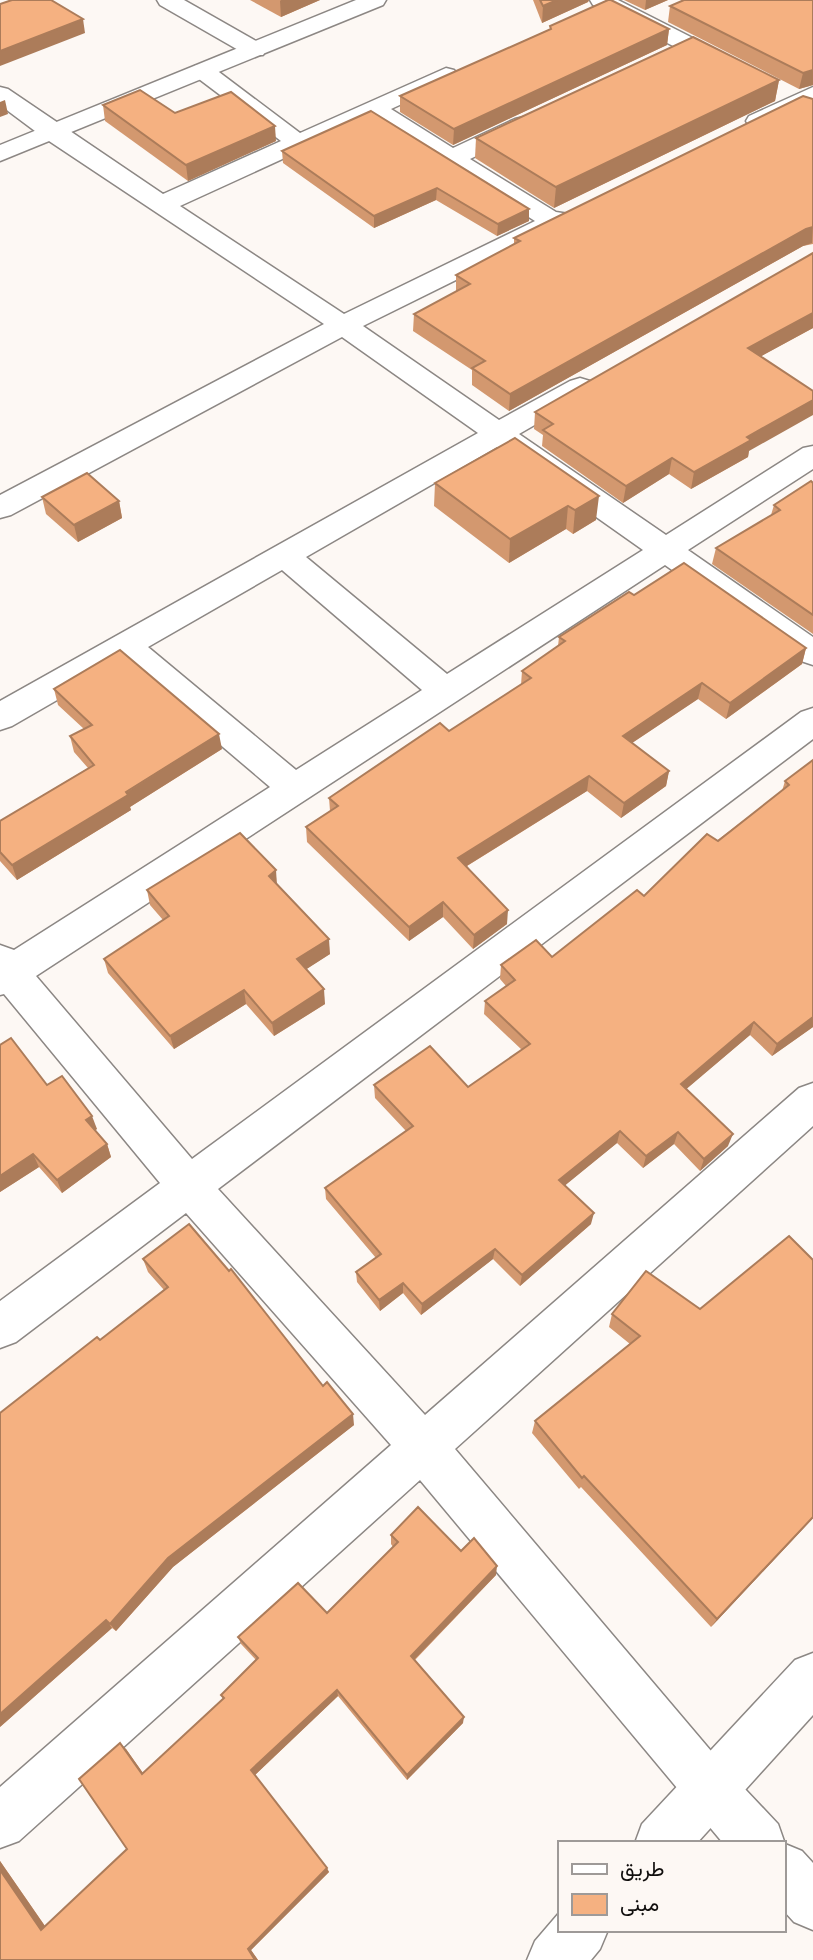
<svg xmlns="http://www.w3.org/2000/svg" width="813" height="1960" font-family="'Times New Roman',Vazirmatn,serif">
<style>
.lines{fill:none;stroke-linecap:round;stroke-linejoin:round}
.street-casing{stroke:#8c8784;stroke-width:3}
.secondary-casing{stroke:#8c8784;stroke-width:3}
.street{fill:#fff;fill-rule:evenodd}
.secondary{fill:#fff;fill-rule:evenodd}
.wall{fill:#d3986f}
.shaded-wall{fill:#ac7c5a}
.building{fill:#f5b181;stroke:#ac7c5a;stroke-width:2}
</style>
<rect width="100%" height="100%" fill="#fdf8f4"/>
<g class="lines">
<defs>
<g id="street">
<path d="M157,0H184L263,45L266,50L263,55H247L160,5Z"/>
<path d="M590,0H618L738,61L742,66L738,71H722L593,5Z"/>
<path d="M203,64L211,66L300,133L446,68L454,70L458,75L454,80L391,109L453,148L515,119L524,117L533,119L536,124L533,129L470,159L556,212L569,214L573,219L569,224L363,326L499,420L570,381L580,378L590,381L594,387L590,393L519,434L666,535L803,448L813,446V469L688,550L813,637V665L801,661L665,565L36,976L192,1159L801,712L813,708V739L218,1189L425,1415L799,1088L813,1083V1126L455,1449L728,1771L778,1824L785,1844L802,1851L813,1863V1930L794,1922L783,1910V1843H723L420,1480L19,1841L0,1848V1787L391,1445L186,1213L16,1342L0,1348V1301L160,1183L4,994L0,995V945L14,950L270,787L123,662L12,726L0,730V701L478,433L342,337L11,515L0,518V495L324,324L43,137L0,105V87L8,89L163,194L281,141L195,76L191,71L195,66ZM372,118L535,221L344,314L180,206ZM497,447L643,550L447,674L306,557ZM282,570L422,690L296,770L148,647Z"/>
<path d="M813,87V103C795,112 770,131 749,126L746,121L749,116Z"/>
</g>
<g id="secondary">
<path d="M356,0H386L383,5L0,161V145Z"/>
<path d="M813,1653V1715L697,1843H635L642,1824L795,1660Z"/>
<path d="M559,1913V1930H608L600,1949L591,1960H527L535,1941Z"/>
</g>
</defs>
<use href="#street" class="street-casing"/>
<use href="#secondary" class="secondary-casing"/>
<use href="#street" class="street"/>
<use href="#secondary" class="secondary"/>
</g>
<g class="wall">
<path d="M250,0H320L281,17Z"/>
<path d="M533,0H589L588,2L542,23Z"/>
<path d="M624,0H668L645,10Z"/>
<path d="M813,0V85L799,89L668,22L670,6Z"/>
<path d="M550,26L669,29L667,45L453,145L400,112V96L550,29Z"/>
<path d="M779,80L775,101L554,208L475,158L476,138Z"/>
<path d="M813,99V244L803,246L509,411L472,385V370L413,331L414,314L456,292V275L514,244V238Z"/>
<path d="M103,105L175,113L276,141L188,181L105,121Z"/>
<path d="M282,151L529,209V221L497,236L436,200L374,228L283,163Z"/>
<path d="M813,253V328L761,356L748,457L691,489L669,474L623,503L542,446L543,435L534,429L535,412Z"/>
<path d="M515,438L596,520L573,534L566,529L509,563L434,506L435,483Z"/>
<path d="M813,483V634L712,564L716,548L771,515L774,505Z"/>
<path d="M42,497L119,501L122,518L78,542L46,514Z"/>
<path d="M634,595L806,648L802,664L726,719L698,699L632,743L669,771L666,786L621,818L587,791L467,866L507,924L473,949L443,917L409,941L307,842L306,827L330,811L329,798L449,731L521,685L522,671L558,646L559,637Z"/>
<path d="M54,689L222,749L130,807L131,810L17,880L0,861V821L88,768L74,752L70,736L84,729L58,705Z"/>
<path d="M813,760V1027L772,1056L750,1035L686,1089L728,1146L700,1171L674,1144L643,1168L617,1143L565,1185L591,1224L520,1286L493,1259L421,1315L403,1293L380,1311L357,1282L356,1272L376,1258L326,1199L325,1188L406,1131L375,1098L374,1085L468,1087L522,1050L484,1014L485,1001L506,986L500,979L501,965L552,957L644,896L782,791L785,781Z"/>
<path d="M277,885L330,954L306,969L325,1004L274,1036L246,1004L174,1049L108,973L104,959L163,920L150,905L147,890Z"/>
<path d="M0,1045L97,1129L95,1130L107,1144L111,1157L62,1193L39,1167L0,1192Z"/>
<path d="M143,1259L354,1425L173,1567L116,1631L112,1628L0,1727L100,1340L164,1290L148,1272Z"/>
<path d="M813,1260V1518L711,1627L581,1487L579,1489L532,1433L535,1421L630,1344L609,1327L612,1314L700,1309Z"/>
<path d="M391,1535L461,1551L496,1575L415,1660L463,1723L407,1780L338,1696L255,1775L329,1872L251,1950L258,1960H0V1861L45,1926L127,1849L126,1749L143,1773L223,1699L221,1695L256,1660L241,1644L238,1637L327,1613L393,1547L391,1544Z"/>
</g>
<g class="shaded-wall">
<path d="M281,0H320L281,17L280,1Z"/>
<path d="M557,0H589L588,2L542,23L543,6Z"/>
<path d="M646,0H668L645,10Z"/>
<path d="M83,19L85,33L0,66V51Z"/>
<path d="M669,29L667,45L453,145L454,129Z"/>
<path d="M813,70V85L799,89L803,73Z"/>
<path d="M779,80L775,101L554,208L556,187Z"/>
<path d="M5,100L8,114L0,117V102Z"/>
<path d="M275,126L276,141L188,181L186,165Z"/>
<path d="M437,188L436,200L374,228V216Z"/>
<path d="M529,209V221L497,236L498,224Z"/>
<path d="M813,227L812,243L803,246L509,411L510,394L806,229Z"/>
<path d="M813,313V328L745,365L748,348Z"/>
<path d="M813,400V415L749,451L748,457L691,489L694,472L747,437Z"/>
<path d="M672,458L669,474L623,503L626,486Z"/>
<path d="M599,496L596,520L573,534L575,510Z"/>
<path d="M119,501L122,518L78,542L74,525Z"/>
<path d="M568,506L566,529L509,563L510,539Z"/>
<path d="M806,648L802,664L726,719L730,703Z"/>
<path d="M702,683L698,699L620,751L623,736Z"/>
<path d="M219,734L222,749L130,807L131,810L17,880L12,865Z"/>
<path d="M669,771L666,786L621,818L624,803Z"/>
<path d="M589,776L587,791L457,872L458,858Z"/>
<path d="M276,870L277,885L269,876Z"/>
<path d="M443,902V917L409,941V927Z"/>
<path d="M508,910L507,924L473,949L474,935Z"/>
<path d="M329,939L330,954L299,974L297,959Z"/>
<path d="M324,989L325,1004L274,1036L272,1023Z"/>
<path d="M244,990L246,1004L174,1049L170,1036Z"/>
<path d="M813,1017V1027L772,1056L777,1044Z"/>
<path d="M754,1022L750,1035L677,1097L681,1084Z"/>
<path d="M92,1116L97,1129L91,1133L86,1120Z"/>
<path d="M620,1131L617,1143L557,1192L559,1180Z"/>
<path d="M678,1132L674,1144L643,1168L646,1156Z"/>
<path d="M733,1134L728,1146L700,1171L704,1159Z"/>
<path d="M107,1144L111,1157L62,1193L57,1180Z"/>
<path d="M33,1154L39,1167L0,1192V1176Z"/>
<path d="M594,1213L591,1224L520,1286L522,1275Z"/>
<path d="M495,1249L493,1259L421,1315L422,1304Z"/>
<path d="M403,1283V1293L380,1311L379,1300Z"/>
<path d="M353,1414L354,1425L173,1567L116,1631L110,1624L168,1558Z"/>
<path d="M813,1517V1518L711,1627L717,1619Z"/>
<path d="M497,1566L496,1575L411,1663V1656Z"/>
<path d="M106,1620L112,1628L0,1727V1714Z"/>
<path d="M337,1690L338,1696L255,1775L251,1770Z"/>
<path d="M464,1717L463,1723L407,1780V1775Z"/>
<path d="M120,1743L126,1749L147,1779L142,1774Z"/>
<path d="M0,1861L49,1932L41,1930L0,1870Z"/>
<path d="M327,1868L329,1872L251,1950L258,1960H255L248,1949Z"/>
</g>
<g class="building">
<path d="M12,0H51L83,19L0,51V4Z"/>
<path d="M540,0H557L543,6Z"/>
<path d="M608,0H611L669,29L454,129L400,96L551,29L550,26Z"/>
<path d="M684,0H813V70L803,73L670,6Z"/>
<path d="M693,37L779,80L556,187L476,138Z"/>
<path d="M140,90L175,113L231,92L275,126L186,165L103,105Z"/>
<path d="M803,96L813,99V227L806,229L510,394L472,368L485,361L414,314L470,284L456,275L520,241L514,238Z"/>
<path d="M371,111L529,209L498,224L437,188L374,216L282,151Z"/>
<path d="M813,253V313L748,348L813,391V400L747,437L751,440L694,472L672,458L626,486L543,430L553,424L535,412Z"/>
<path d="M515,438L599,496L575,510L568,506L510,539L435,483Z"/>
<path d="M87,473L119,501L74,525L42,497Z"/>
<path d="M811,481L813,483V615L716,548L780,510L774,505Z"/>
<path d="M684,563L806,648L730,703L702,683L623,736L669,771L624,803L589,776L458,858L508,910L474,935L443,902L409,927L306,827L338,806L329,798L440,723L449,731L531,678L522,671L565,641L559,637L629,592L634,595Z"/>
<path d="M120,650L219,734L126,792L128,795L12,865L0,852V821L94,765L70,736L92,725L54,689Z"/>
<path d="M813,760V1017L777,1044L754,1022L681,1084L733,1134L704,1159L678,1132L646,1156L620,1131L559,1180L594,1213L522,1275L495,1249L422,1304L403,1283L379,1300L356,1272L381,1254L325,1188L413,1126L374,1085L430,1046L468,1087L530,1044L485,1001L515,980L501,965L536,940L552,957L637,890L644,896L707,834L718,841L789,785L785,781Z"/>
<path d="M240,833L276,870L269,876L329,939L297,959L324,989L272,1023L244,990L170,1036L104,959L169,916L147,890Z"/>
<path d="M11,1038L47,1085L62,1076L92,1116L86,1120L107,1144L57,1180L33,1154L0,1176V1045Z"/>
<path d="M189,1224L229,1271L231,1269L323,1386L327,1382L353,1414L168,1558L110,1624L106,1620L0,1714V1413L97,1337L100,1340L168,1287L143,1259Z"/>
<path d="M789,1236L813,1260V1517L717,1619L584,1476L582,1478L535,1421L640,1336L612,1314L646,1271L700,1309Z"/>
<path d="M418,1507L461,1551L474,1538L497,1566L411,1656L464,1717L407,1775L337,1690L251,1770L327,1868L248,1949L255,1960H0V1870L41,1930L127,1849L79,1779L120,1743L142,1774L224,1698L221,1695L258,1658L238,1637L298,1583L327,1613L398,1542L391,1535Z"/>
</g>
<rect x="558" y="1841" width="228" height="91" fill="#fdf8f4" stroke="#9e9a98" stroke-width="2"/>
<rect x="572" y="1864" width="35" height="10" fill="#ffffff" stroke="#9e9a98" stroke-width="2"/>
<text x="620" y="1876" font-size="21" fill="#100e0d">طريق</text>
<rect x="572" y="1894" width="35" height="21" fill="#f5b181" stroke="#9e9a98" stroke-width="2"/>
<text x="620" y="1911" font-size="21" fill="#100e0d">مبنى</text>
</svg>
